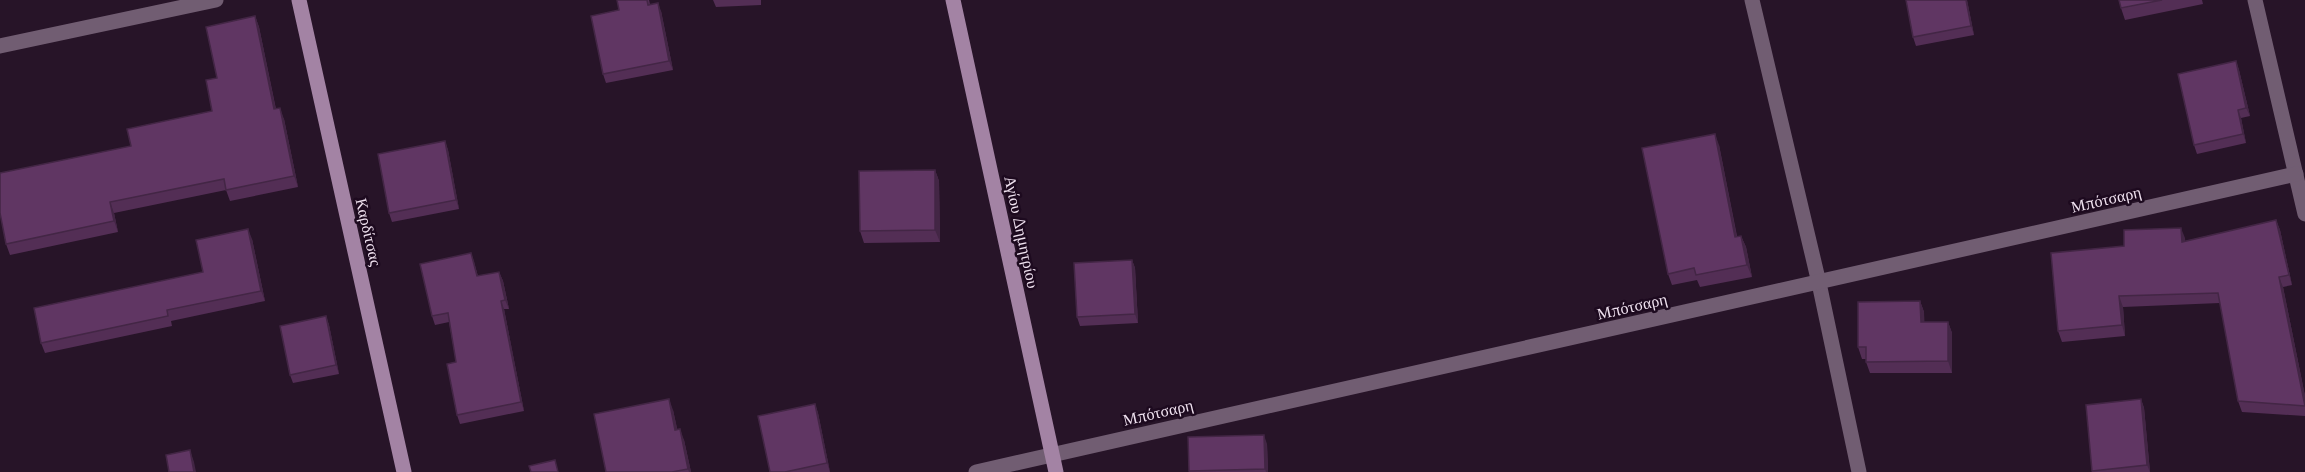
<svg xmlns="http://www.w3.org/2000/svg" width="2305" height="472" font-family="Lora,serif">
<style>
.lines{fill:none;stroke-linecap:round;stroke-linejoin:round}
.street{stroke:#715d72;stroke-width:15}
.secondary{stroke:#a383a4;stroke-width:15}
.wall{fill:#532e55}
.shaded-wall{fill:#432645}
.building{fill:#603663;stroke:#432645;stroke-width:1.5}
.labels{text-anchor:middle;stroke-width:5;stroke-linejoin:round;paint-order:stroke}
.street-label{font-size:16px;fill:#efe1ef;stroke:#1d0a1f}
</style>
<rect width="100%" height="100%" fill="#271428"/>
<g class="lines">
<g class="street">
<path d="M1752,0L1819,283L1859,472"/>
<path d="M2255,0L2305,214"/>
<path d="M0,46L216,0"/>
<path d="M976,472L2296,174"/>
</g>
<g class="secondary">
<path d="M299,0L404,472"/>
<path d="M953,0L1056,472"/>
</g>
</g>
<g class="wall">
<path d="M617,0H649L650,4L661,11L673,70L606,83L603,74L619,10Z"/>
<path d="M713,0H761V5L716,7Z"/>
<path d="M1967,0L1974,35L1916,46L1913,37Z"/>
<path d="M2119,0H2202L2203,4L2125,20L2121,8Z"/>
<path d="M255,16L259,27L276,109L284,119L298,187L230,201L226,190L114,213L118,232L10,255L6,244L212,111L217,78Z"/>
<path d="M2236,61L2239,70L2250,116L2241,118L2246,143L2197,154L2194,145Z"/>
<path d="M445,141L448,150L459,209L392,222L389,213Z"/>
<path d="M1719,145L1737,236H1741L1746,247L1752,277L1700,287L1697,280L1672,285L1668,274Z"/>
<path d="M935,170L939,181L940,242L864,243L860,231Z"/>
<path d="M2276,220L2280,230L2292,285L2283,287L2305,396V416L2242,412L2238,401L2220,303L2123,307L2125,336L2062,342L2058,331L2185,238V241Z"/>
<path d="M252,239L265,301L171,321L172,326L45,353L41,343L203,272Z"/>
<path d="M471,253L478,276L499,272L503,281L509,309H504L524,411L460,424L457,415L456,362L449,322L435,325L432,316Z"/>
<path d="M1132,260L1135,268L1138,323L1080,326L1077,317Z"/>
<path d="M1920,301L1924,312V322H1948L1952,333V373H1870L1866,362V359H1862L1858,347Z"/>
<path d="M326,316L329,325L339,374L293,383L290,375Z"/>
<path d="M2141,399L2144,408L2150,472H2092V471Z"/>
<path d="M815,404L818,413L830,472H770Z"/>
<path d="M673,410L677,429L684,440L691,472H606Z"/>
<path d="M1188,437L1267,444L1268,472H1189Z"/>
</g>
<g class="shaded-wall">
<path d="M1966,0H1967L1974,35L1971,26Z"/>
<path d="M658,3L661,11L673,70L669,61Z"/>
<path d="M255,16L259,27L278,120L274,109Z"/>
<path d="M2236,61L2239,70L2250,116L2246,108Z"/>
<path d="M280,108L284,119L298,187L294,176Z"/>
<path d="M2238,110L2241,118L2246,143L2243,134Z"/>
<path d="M1715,134L1719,145L1739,248L1735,237Z"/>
<path d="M445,141L448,150L459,209L456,200Z"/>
<path d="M935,170L939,181L940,242L935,230Z"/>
<path d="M110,202L114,213L118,232L114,221Z"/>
<path d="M2276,220L2280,230L2292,285L2289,275Z"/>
<path d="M2181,228L2185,238L2186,252L2182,242Z"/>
<path d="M248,229L252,239L265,301L261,291Z"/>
<path d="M1741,236L1746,247L1752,277L1747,265Z"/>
<path d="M471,253L474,261L480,285L477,276Z"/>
<path d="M1132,260L1135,268L1138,323L1135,314Z"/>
<path d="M499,272L503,281L509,309L505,300Z"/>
<path d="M2279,277L2283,287L2305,396V404Z"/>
<path d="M2119,296L2123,307L2125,336L2122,325Z"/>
<path d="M501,301L504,309L524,411L521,402Z"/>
<path d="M1920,301L1924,312L1925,333L1921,322Z"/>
<path d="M326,316L329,325L339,374L336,365Z"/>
<path d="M1948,322L1952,333V373L1948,361Z"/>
<path d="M669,399L673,410L680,441L675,430Z"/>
<path d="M2141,399L2144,408L2150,472L2147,465Z"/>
<path d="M815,404L818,413L830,472L827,463Z"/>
<path d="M680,429L684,440L691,472H689L688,469Z"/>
<path d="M1264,435L1267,444L1268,472H1266L1265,469Z"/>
<path d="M190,450L194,462L196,472H194Z"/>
</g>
<g class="building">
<path d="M617,0H647L648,5L658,3L669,61L603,74L591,16L619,10Z"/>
<path d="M1906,0H1966L1971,26L1913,37Z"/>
<path d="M2119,0H2162L2121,8Z"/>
<path d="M255,16L274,109L280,108L294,176L226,190L224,179L110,202L114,221L6,244L0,213V173L131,146L127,129L212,111L206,80L217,78L206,27Z"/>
<path d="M2236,61L2246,108L2238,110L2243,134L2194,145L2178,74Z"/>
<path d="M1715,134L1735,237L1741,236L1747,265L1696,275L1694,268L1668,274L1642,148Z"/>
<path d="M445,141L456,200L389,213L378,154Z"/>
<path d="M935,170V230L860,231L859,171Z"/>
<path d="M2276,220L2289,275L2279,277L2305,406L2238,401L2218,293L2119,296L2122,325L2058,331L2051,253L2124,246V230L2181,228L2182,242Z"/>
<path d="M248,229L261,291L167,310L168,316L41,343L34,308L203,272L196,240Z"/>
<path d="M471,253L477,276L499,272L505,300L501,301L521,402L457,415L447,364L456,362L448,313L432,316L420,264Z"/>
<path d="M1132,260L1135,314L1077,317L1074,263Z"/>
<path d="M1920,301L1921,322H1948V361L1866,362V347H1858V302Z"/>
<path d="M326,316L336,365L290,375L280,326Z"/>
<path d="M669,399L675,430L680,429L688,469L672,472H606L594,414Z"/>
<path d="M2141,399L2147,465L2092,471L2086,405Z"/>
<path d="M815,404L827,463L785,472H770L758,416Z"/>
<path d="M1264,435L1265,469L1189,471L1188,437Z"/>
<path d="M190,450L194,472H169L166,455Z"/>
<path d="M555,460L558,472H531L529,466Z"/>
</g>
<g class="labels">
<g class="street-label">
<text transform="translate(2106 199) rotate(-13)" y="6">Μπότσαρη</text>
<text transform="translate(369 232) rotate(77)" y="6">Καρδίτσας</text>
<text transform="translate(1022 232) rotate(78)" y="6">Αγίου Δημητρίου</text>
<text transform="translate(1632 306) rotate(-13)" y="6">Μπότσαρη</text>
<text transform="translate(1158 412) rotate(-13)" y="6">Μπότσαρη</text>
</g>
</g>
</svg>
